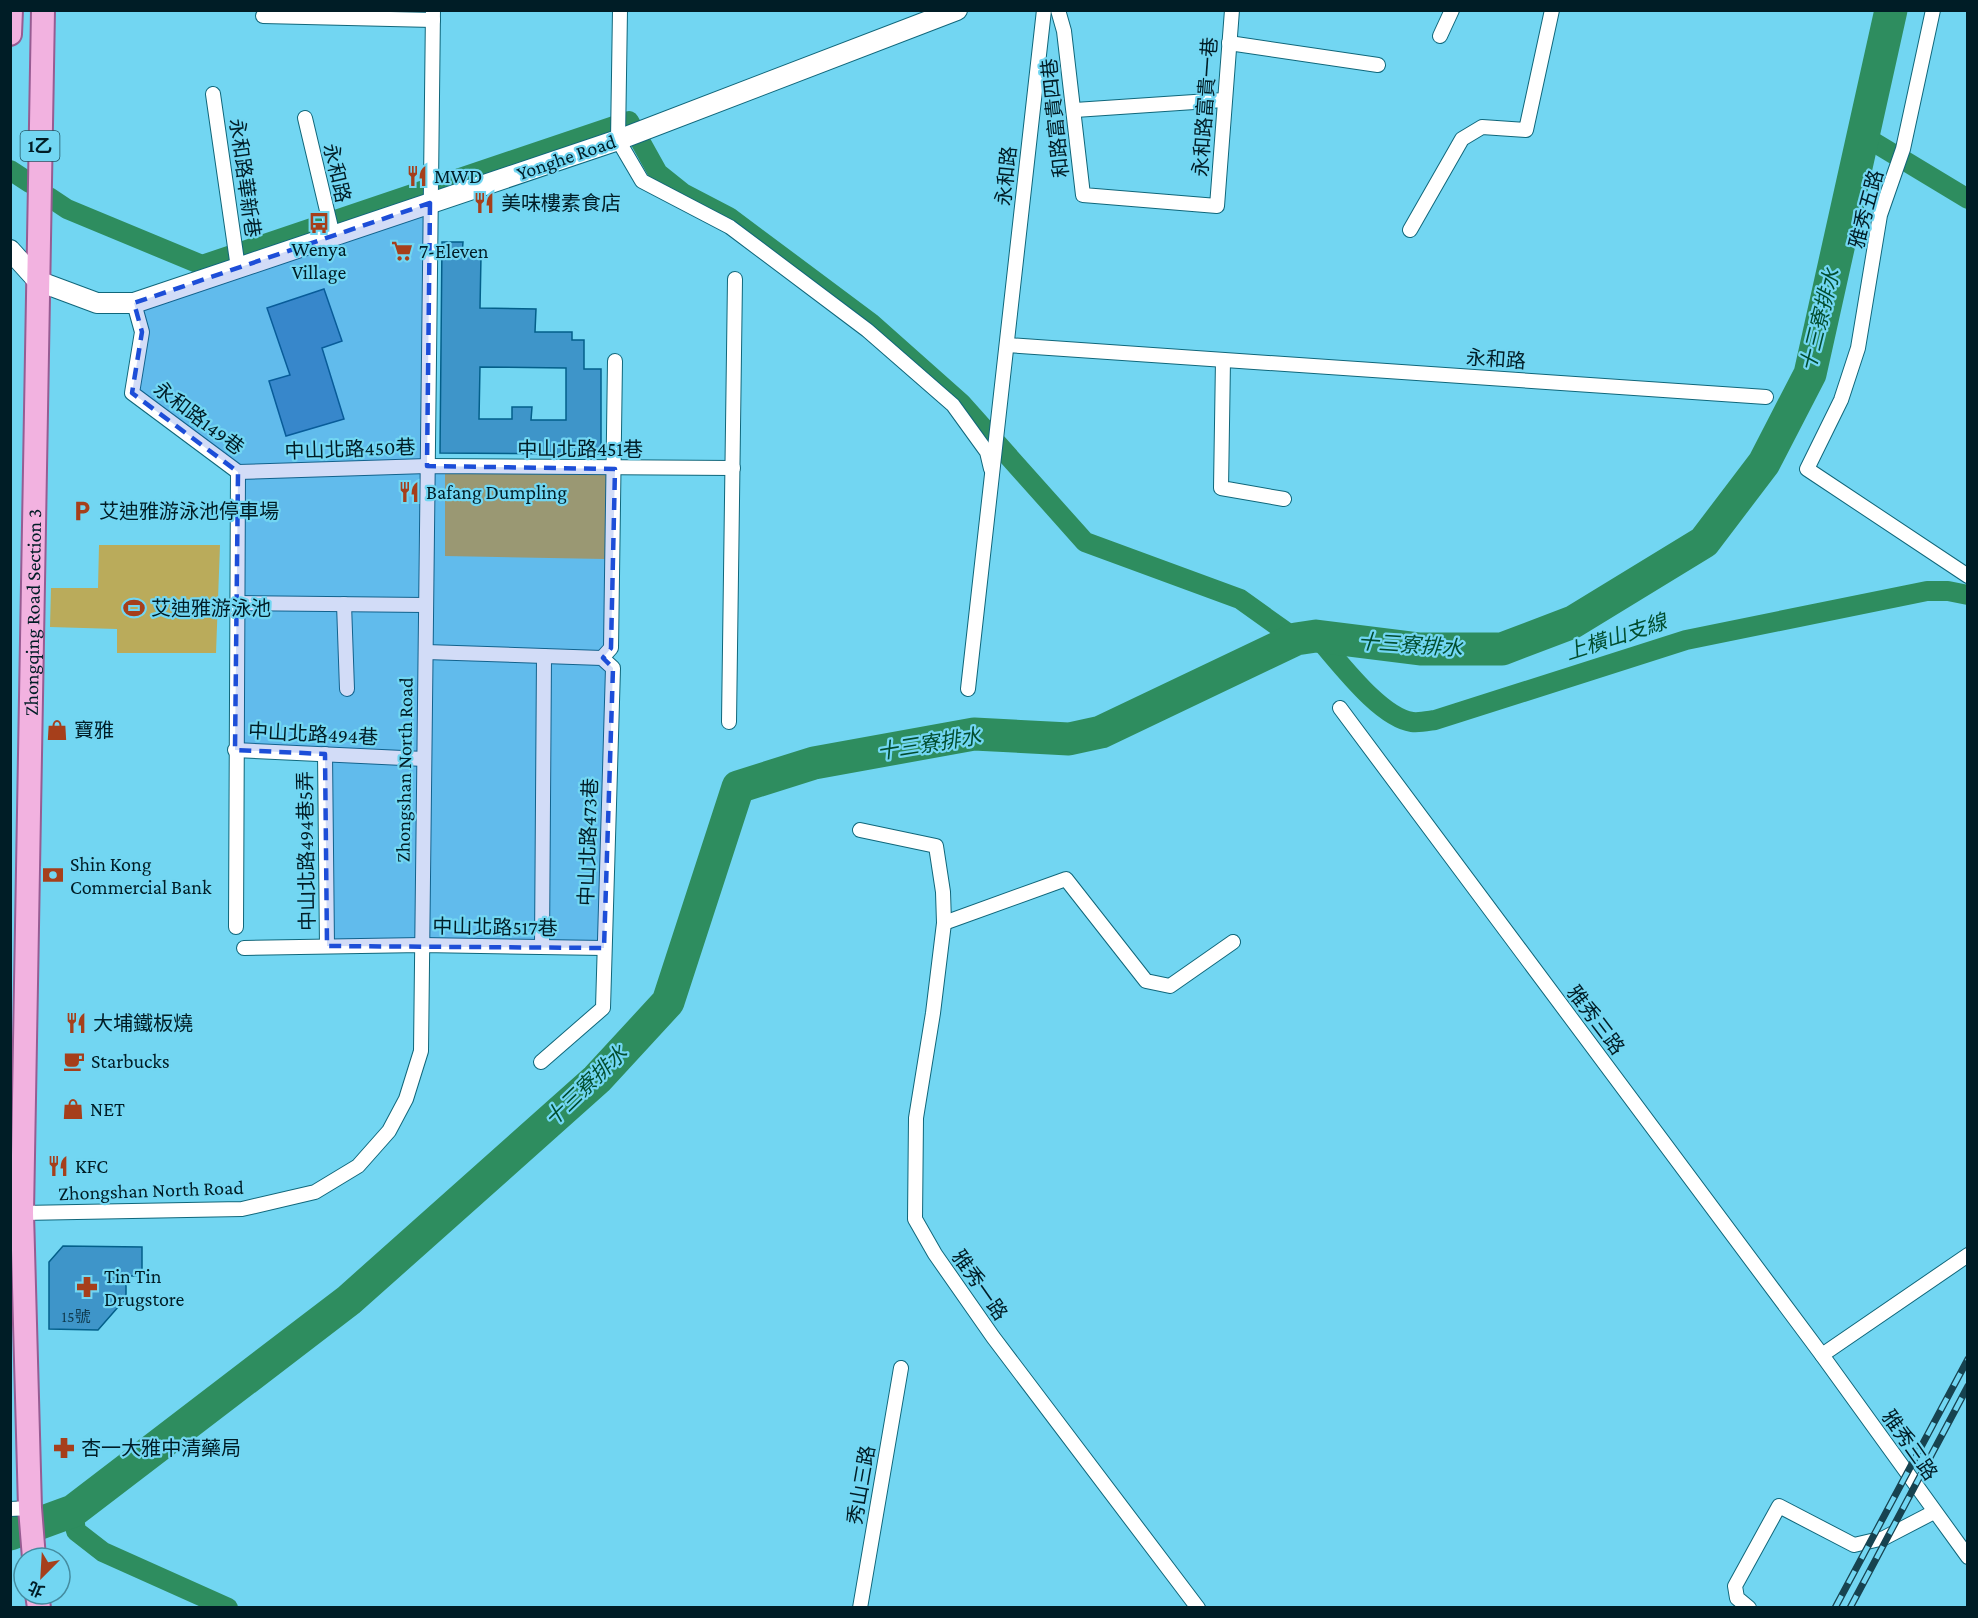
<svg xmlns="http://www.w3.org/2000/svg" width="1978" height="1618" font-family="'Crimson Pro','Noto Sans TC',serif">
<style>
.green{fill:#baab5b}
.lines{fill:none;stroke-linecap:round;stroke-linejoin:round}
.canal{stroke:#2e8d5f;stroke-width:20}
.river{stroke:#2e8d5f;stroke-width:33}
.building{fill:#3e95c9;stroke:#035f8a;stroke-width:1.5;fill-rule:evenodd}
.street-casing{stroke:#10677b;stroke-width:16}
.secondary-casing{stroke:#10677b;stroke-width:22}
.primary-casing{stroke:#975c92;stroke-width:26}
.street{stroke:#fff;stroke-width:14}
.secondary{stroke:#fff;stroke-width:20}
.primary{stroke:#f2b2e0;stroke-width:22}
.rail-casing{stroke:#174350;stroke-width:7}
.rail{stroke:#72d6f2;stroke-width:4.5;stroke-dasharray:14;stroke-linecap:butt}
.marked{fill:#1d4ed8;fill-opacity:0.2;stroke:#1d4ed8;stroke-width:4.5;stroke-dasharray:12 8;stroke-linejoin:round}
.labels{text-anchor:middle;stroke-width:4.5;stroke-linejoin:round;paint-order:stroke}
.number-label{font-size:16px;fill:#103b4f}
.shield{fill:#72d6f2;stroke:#225463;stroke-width:1.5}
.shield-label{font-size:18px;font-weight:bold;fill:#001d26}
.street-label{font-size:20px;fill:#001d26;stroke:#72d6f2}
.poi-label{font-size:20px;fill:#001d26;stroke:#72d6f2;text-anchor:start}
.water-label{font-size:21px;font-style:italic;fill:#024e2f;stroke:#72d6f2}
</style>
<rect width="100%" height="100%" fill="#72d6f2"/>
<g class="green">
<path d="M445,473L607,475L605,559L445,556Z"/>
<path d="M99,545H220L216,653H117V629L50,627L51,588H98Z"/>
</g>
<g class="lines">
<g class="canal">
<path d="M1862,135L1968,199"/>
<path d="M10,170L30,183"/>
<path d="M49,197L67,209L202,265L629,121L658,173L683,193L729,217L871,323L961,403L1085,542L1240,599L1296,639"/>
<path d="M1316,636C1338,660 1379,717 1412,722C1419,723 1428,721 1435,720L1686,640L1927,591H1948L1968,595"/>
<path d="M73,1511L76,1531L103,1552L228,1608"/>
</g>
<path class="river" d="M10,1534L73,1511L349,1300L597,1079L668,1002L738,787L814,763L974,734L1069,739L1101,732L1296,639L1316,636L1420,649H1502L1573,622L1704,542L1764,463L1810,374L1891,10"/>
</g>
<g class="building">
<path d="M442,242H463L462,255L481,256L480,308L536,309L535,332H572V340H584V369H601V454L440,453ZM480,367L566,368V420H531L532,407H512V419H479Z"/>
<path d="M324,289L342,341L322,348L344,419L286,436L269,381L290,375L267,308Z"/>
<path d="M63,1246L142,1247V1276H126V1298L98,1330L49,1329V1262Z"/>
</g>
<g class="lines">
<defs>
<g id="street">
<path d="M620,10L618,140L642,181L730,227L867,330L953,405L987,452L991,469"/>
<path d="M1058,10L1064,31L1083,195L1217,206L1232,10"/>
<path d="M1933,10L1903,149L1880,215L1858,348L1841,400L1807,469L1968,576"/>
<path d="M263,16L433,20"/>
<path d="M1440,36L1452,10"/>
<path d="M1229,43L1378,65"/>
<path d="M213,94L238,268"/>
<path d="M1075,110L1224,100"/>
<path d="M305,118L333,236"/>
<path d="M1410,230L1462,139L1482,127L1526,130L1552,10"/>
<path d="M134,303L142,332L132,393L238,472"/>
<path d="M1007,345L1766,397"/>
<path d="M1223,360L1221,488L1284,499"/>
<path d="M238,472L427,466L733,468"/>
<path d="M237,603L425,605"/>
<path d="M344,604L347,689"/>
<path d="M426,652L602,658L613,668L603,1008L541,1062"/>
<path d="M602,658L611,648L615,361"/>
<path d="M968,689L1044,10"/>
<path d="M1340,708L1822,1355L1968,1557"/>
<path d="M729,722L735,279"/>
<path d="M235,750L424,759"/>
<path d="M325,754L327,946"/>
<path d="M860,830L936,846L943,892L944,923L933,1013L916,1118L915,1219L935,1254L993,1337L1198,1608"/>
<path d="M944,923L1066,879L1146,981L1170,986L1233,942"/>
<path d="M236,927L238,472"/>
<path d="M542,947L544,656"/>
<path d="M244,948L422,945L604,948"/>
<path d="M22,1213L242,1209L315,1192L358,1166L389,1131L406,1099L421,1051L433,10"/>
<path d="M1822,1355L1968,1255"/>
<path d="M10,1509L30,1508"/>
<path d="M860,1608L901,1368"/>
<path d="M1749,1608L1737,1598L1735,1586L1779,1506L1854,1545L1884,1538L1934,1512"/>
</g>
<path id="secondary" d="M10,250L38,281L97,303H134L618,140L957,10"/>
<g id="primary">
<path d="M10,34L11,10"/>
<path id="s1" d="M34,1558L30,1508L22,1213L43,10"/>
<path d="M37,1594L39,1608"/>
</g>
</defs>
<use href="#street" class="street-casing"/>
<use href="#secondary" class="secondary-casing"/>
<use href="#primary" class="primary-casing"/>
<use href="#street" class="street"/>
<use href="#secondary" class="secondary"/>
<use href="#primary" class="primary"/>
<defs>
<g id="rail">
<path d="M1835,1608L1968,1359"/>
<path d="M1850,1608L1968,1386"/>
</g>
</defs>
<use href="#rail" class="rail-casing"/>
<use href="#rail" class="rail"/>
</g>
<path class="marked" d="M430,203L427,466L615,469L611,648L603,658L613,668L604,948L327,946L325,754L235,750L238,472L132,393L142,332L134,303Z"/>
<defs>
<symbol id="restaurant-bare" viewBox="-9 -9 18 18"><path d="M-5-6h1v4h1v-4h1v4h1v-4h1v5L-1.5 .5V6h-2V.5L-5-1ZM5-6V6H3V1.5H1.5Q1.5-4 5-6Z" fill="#a63f1b" stroke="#72d6f2" stroke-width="2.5" paint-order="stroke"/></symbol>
<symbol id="bus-bare" viewBox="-9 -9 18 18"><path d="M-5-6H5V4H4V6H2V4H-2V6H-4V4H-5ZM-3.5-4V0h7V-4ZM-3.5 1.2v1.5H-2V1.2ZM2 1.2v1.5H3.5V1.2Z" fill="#a63f1b" stroke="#72d6f2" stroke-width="2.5" paint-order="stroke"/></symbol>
<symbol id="supermarket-bare" viewBox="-9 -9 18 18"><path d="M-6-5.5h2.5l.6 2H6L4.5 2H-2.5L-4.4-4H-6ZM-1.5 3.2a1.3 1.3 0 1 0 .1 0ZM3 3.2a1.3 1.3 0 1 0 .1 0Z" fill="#a63f1b" stroke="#72d6f2" stroke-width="2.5" paint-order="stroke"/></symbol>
<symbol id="parking-bare" viewBox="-9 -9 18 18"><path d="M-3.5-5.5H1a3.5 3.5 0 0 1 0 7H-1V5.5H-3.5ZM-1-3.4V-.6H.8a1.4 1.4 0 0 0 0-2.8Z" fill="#a63f1b" stroke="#72d6f2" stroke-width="2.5" paint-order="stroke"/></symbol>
<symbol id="stadium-bare" viewBox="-9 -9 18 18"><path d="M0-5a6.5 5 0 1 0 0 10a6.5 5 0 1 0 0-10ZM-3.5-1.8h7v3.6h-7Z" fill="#a63f1b" stroke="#72d6f2" stroke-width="2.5" paint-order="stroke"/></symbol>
<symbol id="shop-bare" viewBox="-9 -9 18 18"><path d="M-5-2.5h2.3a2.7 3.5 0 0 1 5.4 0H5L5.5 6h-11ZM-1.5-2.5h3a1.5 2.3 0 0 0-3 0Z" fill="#a63f1b" stroke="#72d6f2" stroke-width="2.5" paint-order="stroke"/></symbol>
<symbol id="bank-bare" viewBox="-9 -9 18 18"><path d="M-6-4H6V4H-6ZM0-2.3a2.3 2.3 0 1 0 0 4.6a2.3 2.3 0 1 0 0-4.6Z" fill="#a63f1b" stroke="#72d6f2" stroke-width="2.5" paint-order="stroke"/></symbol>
<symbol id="cafe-bare" viewBox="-9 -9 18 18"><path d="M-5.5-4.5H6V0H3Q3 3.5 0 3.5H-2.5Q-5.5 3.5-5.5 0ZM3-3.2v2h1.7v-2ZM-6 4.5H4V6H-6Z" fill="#a63f1b" stroke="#72d6f2" stroke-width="2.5" paint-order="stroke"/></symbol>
<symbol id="pharmacy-bare" viewBox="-9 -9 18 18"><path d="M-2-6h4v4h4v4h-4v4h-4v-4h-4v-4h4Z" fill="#a63f1b" stroke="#72d6f2" stroke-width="2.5" paint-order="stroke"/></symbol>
</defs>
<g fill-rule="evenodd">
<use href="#restaurant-bare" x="402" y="161" width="30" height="30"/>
<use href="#restaurant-bare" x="469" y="188" width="30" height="30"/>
<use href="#bus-bare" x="304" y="208" width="30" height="30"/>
<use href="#supermarket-bare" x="387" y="236" width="30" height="30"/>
<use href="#restaurant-bare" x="394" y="477" width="30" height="30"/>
<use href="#parking-bare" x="67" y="496" width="30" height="30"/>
<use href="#stadium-bare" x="119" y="593" width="30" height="30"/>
<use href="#shop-bare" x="42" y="715" width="30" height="30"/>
<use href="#bank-bare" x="38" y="860" width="30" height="30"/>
<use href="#restaurant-bare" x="61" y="1008" width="30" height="30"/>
<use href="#cafe-bare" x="59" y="1046" width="30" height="30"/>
<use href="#shop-bare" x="58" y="1094" width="30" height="30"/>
<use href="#restaurant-bare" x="43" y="1151" width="30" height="30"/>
<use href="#pharmacy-bare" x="72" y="1272" width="30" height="30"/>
<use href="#pharmacy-bare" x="49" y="1433" width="30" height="30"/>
</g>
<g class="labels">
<g class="number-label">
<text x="76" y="1322">15號</text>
</g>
<rect class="shield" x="20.5" y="131" width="39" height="30" rx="4.5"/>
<g class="shield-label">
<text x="40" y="152">1乙</text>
</g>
<g class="street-label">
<text transform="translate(1205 107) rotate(-86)" y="7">永和路富貴一巷</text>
<text transform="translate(1055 118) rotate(-96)" y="7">和路富貴四巷</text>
<text transform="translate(566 157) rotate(-19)" y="7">Yonghe Road</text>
<text transform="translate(337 173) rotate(77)" y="7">永和路</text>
<text transform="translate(1006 176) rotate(-84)" y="7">永和路</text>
<text transform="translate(245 178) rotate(82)" y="7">永和路華新巷</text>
<text transform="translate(1866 209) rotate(-75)" y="7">雅秀五路</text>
<text transform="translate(1496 359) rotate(4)" y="7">永和路</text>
<text transform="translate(199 418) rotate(37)" y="7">永和路149巷</text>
<text transform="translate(350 449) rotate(-2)" y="7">中山北路450巷</text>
<text x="580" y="456">中山北路451巷</text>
<text dy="7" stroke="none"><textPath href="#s1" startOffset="946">Zhongqing Road Section 3</textPath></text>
<text transform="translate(313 734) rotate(3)" y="7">中山北路494巷</text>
<text transform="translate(404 770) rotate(-89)" y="7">Zhongshan North Road</text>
<text transform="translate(588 842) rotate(-88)" y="7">中山北路473巷</text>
<text transform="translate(306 851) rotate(-91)" y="7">中山北路494巷5弄</text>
<text transform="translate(495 927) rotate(1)" y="7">中山北路517巷</text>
<text transform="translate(1596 1020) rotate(53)" y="7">雅秀三路</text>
<text transform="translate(151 1190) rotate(-2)" y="7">Zhongshan North Road</text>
<text transform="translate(980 1285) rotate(55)" y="7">雅秀一路</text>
<text transform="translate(1910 1445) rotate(55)" y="7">雅秀三路</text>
<text transform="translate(861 1485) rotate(-80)" y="7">秀山三路</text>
</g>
<g class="poi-label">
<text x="434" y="183">MWD</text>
<text x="501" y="210">美味樓素食店</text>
<text x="319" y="256" text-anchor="middle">Wenya<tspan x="319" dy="23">Village</tspan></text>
<text x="419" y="258">7-Eleven</text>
<text x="426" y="499">Bafang Dumpling</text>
<text x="99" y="518">艾迪雅游泳池停車場</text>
<text x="151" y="615">艾迪雅游泳池</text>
<text x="74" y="737">寶雅</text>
<text x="70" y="871">Shin Kong<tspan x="70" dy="23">Commercial Bank</tspan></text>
<text x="93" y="1030">大埔鐵板燒</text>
<text x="91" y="1068">Starbucks</text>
<text x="90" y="1116">NET</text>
<text x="75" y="1173">KFC</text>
<text x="104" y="1283">Tin Tin<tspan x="104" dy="23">Drugstore</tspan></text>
<text x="81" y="1455">杏一大雅中清藥局</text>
</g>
<g class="water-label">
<text transform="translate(1820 320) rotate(-76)" y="7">十三寮排水</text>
<text transform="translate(1616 637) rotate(-18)" y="7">上橫山支線</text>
<text transform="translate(1410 645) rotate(4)" y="7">十三寮排水</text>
<text transform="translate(929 744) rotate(-9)" y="7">十三寮排水</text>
<text transform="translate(586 1086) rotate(-44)" y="7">十三寮排水</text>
</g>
</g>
<rect width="1978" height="1618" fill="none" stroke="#001d26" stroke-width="24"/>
<g transform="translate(42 1576) rotate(204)"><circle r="28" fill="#72d6f2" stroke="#448ca0" stroke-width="1.5"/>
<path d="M0-4.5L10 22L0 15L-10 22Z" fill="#a63f1b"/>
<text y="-9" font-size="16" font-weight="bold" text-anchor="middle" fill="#001d26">北</text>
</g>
</svg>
